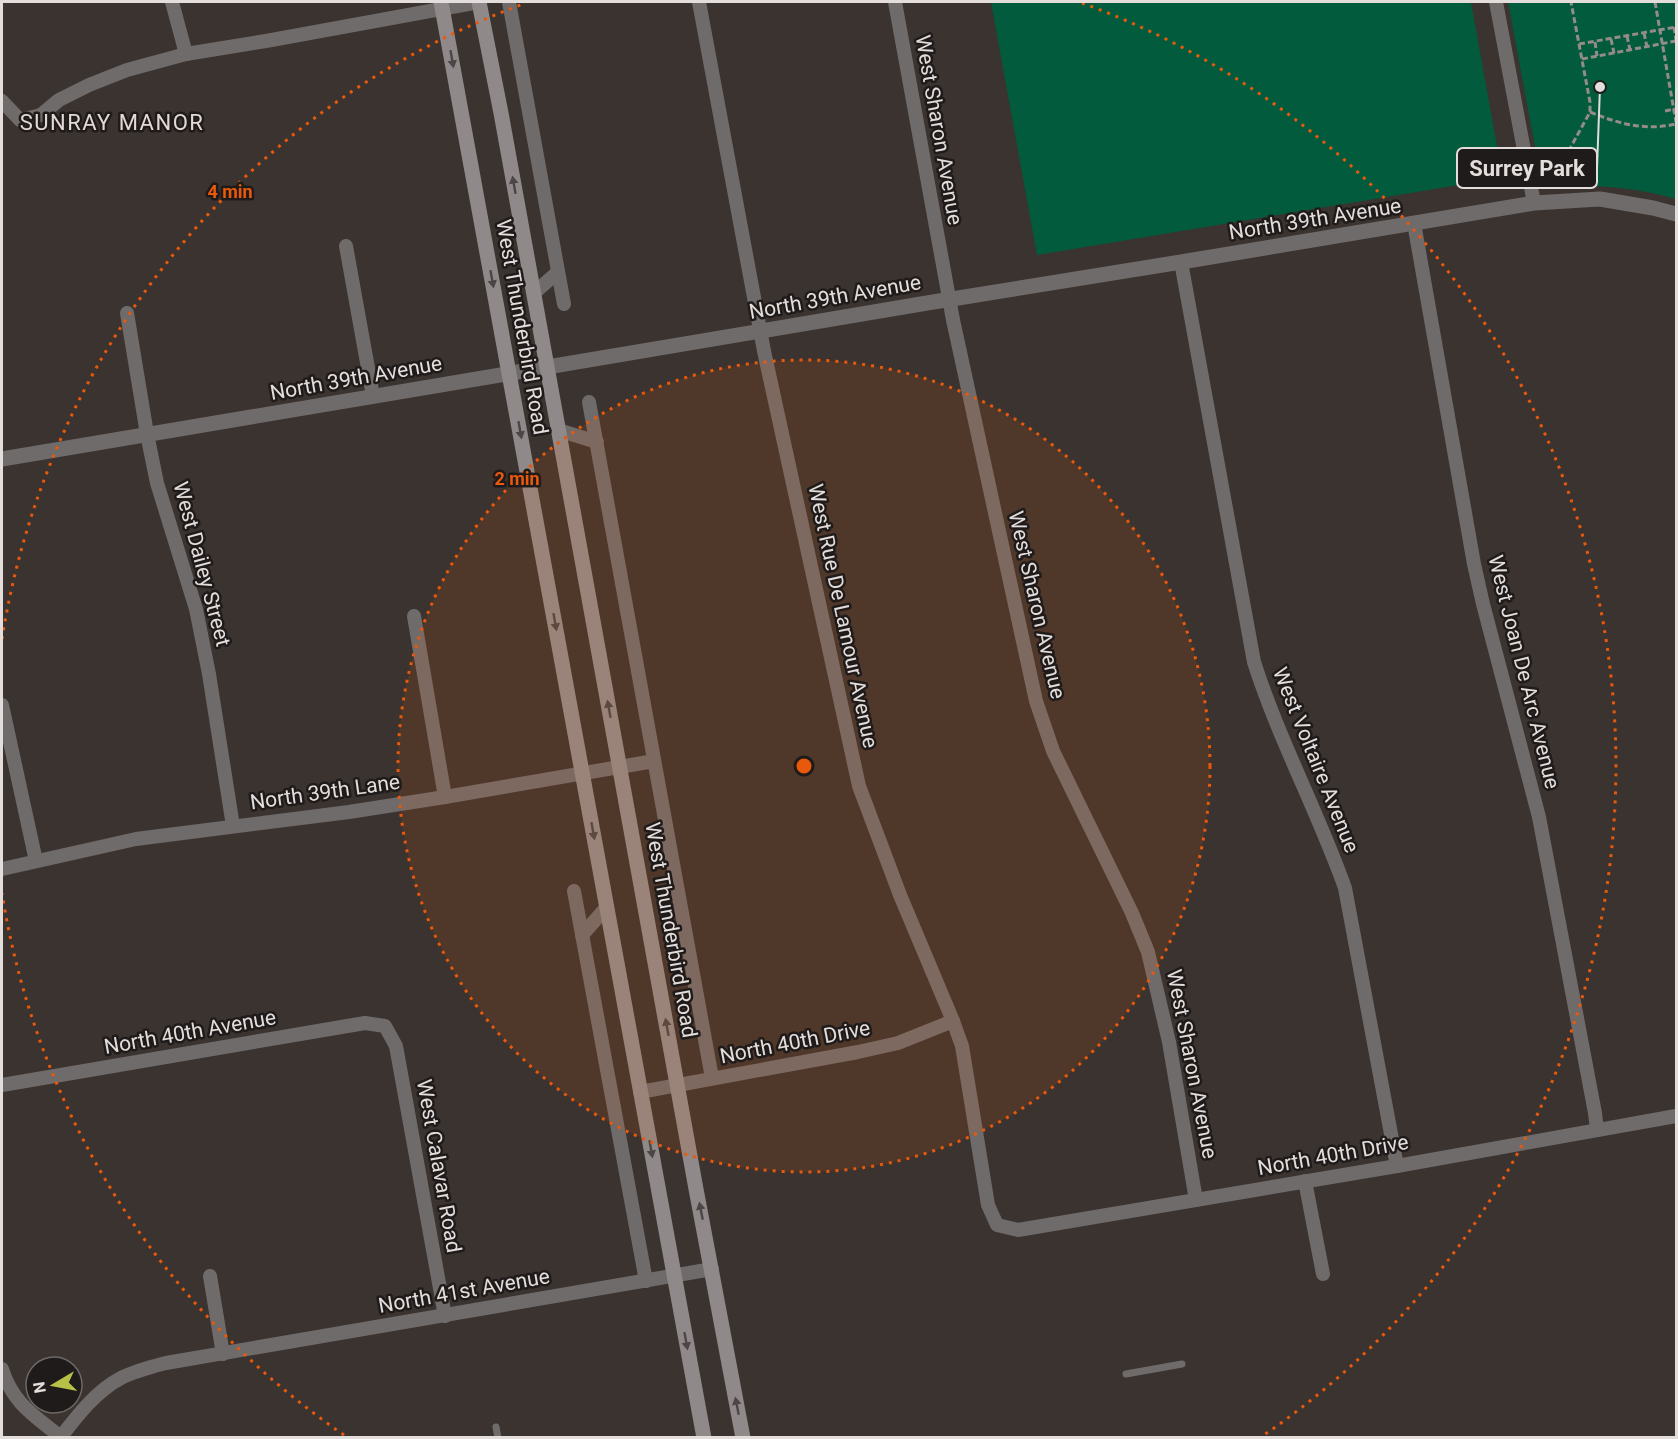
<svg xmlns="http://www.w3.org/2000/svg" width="1678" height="1439" font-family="Roboto,sans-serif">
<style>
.green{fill:#025b3d}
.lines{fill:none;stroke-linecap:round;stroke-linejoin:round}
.path{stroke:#938c89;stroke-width:3;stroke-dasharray:6 3;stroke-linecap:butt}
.service{stroke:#6f6b6b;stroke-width:7}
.minor{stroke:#6f6b6b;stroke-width:14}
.tertiary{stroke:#6f6b6b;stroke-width:15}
.secondary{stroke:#908989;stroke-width:15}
.oneway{fill:#4c4746}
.ring{fill:none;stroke:#e8590c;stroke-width:3;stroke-dasharray:3 6}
.labels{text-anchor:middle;stroke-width:5;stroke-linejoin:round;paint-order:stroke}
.street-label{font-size:21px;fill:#e3dddb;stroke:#1f1b1a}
.neighbourhood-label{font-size:22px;letter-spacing:1.5px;fill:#e3d8d3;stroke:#1f1b1a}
.centre{fill:#e8590c;stroke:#1f1b1a;stroke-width:3}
.ring-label{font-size:18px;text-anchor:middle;font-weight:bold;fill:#e8590c;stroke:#1f1b1a;stroke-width:5;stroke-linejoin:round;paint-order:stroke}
.leader{fill:none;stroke:#e3dddb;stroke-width:2}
.callout-dot{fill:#e3dddb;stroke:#1f1b1a;stroke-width:2}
.callout{fill:#1f1b1a;stroke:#e3dddb;stroke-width:2}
.callout-label{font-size:22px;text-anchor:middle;font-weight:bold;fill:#e3dddb}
</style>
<rect width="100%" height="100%" fill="#3b332f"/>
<g class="green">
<path d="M991,2H1471L1498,152L1477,182L1037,255Z"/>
<path d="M1508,2H1676V199C1634,187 1598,185 1553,186L1547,185L1543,181L1540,173Z"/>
</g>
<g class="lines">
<g class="path">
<path d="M1655,2L1676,122"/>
<path d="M1674,27L1676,40"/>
<path d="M1644,33L1647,47"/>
<path d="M1627,36L1630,50"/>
<path d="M1611,39L1614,53"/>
<path d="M1595,42L1597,56"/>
<path d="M1579,44L1676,27"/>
<path d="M1582,59L1676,41"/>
<path d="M1665,111L1675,109"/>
<path d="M1590,112C1619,124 1645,131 1676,124"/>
<path d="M1547,180L1567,154L1590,112V102L1571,2"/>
</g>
<g class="service">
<path d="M1126,1374L1182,1364"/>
<path d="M496,1427L498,1438"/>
</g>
<g class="minor">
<path d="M172,2L186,54"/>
<path d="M509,2L564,304"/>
<path d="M699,2L764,351L859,786L900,895L953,1021L962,1046L988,1205L997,1225L1018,1230L1397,1166L1676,1116"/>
<path d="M895,2L953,320L1036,701L1053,751L1132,913L1148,952L1169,1042L1196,1200"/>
<path d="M1496,2L1534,203"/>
<path d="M2,101L20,120L41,115L59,100L89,85L127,70L186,54L266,41L479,2"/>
<path d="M1414,223L1474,564L1483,604L1539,817L1595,1113L1597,1130"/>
<path d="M346,246L373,396"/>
<path d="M1181,262L1254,662C1279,740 1318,812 1345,888L1397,1166"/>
<path d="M534,293L558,272"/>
<path d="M127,313L147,434L157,483L196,609L209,674L233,826"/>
<path d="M589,402L712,1078"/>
<path d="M558,430L597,442"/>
<path d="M414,616L445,797"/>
<path d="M2,705L36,861"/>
<path d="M2,869L136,839L349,812L445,797L654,761"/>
<path d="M574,891L646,1281"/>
<path d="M582,935L606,908"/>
<path d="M2,1085L365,1023L385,1026L396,1046L445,1316"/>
<path d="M640,1092L858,1052L898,1043L953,1021"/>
<path d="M1305,1181L1323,1274"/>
<path d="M210,1276L223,1354"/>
<path d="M2,1369C13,1404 35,1416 62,1438"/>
<path d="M60,1438C77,1416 96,1391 121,1378C135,1371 151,1367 166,1363L712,1269"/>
</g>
<path class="tertiary" d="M2,459L927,303L1181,262L1534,203L1600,199L1653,208L1676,214"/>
<g class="secondary">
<path d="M441,2L704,1438"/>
<path d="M479,2L501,113L696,1189L743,1438"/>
</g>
</g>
<defs><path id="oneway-solid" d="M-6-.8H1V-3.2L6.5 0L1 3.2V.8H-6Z" transform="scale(1.5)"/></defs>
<g class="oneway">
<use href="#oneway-solid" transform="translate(452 59) rotate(80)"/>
<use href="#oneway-solid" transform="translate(514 185) rotate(-100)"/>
<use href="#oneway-solid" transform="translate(492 279) rotate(80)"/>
<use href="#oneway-solid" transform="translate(520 430) rotate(80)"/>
<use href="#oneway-solid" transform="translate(555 622) rotate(80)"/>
<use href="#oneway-solid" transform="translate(609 709) rotate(-100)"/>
<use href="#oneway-solid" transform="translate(593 831) rotate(80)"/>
<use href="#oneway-solid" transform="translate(667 1027) rotate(-100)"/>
<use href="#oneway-solid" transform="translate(651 1149) rotate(80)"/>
<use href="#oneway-solid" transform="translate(701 1211) rotate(-101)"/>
<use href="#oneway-solid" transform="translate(686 1341) rotate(80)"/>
<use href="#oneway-solid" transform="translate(737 1406) rotate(-101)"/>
</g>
<circle cx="804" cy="766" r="406" fill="#e8590c" fill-opacity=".12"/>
<g class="ring">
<circle cx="804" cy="766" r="406"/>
<path d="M344 1435A812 812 0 0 1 2 893M2 639A812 812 0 0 1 526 3M1082 3A812 812 0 0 1 1264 1435"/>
</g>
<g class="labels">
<g class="street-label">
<text transform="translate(939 130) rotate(80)" y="7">West Sharon Avenue</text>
<text transform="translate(1315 219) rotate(-9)" y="7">North 39th Avenue</text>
<text transform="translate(835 297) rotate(-10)" y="7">North 39th Avenue</text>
<text transform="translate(522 327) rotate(80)" y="7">West Thunderbird Road</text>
<text transform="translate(356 378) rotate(-10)" y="7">North 39th Avenue</text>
<text transform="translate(202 564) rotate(75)" y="7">West Dailey Street</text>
<text transform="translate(1037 605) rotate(77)" y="7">West Sharon Avenue</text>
<text transform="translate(843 616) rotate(78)" y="7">West Rue De Lamour Avenue</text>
<text transform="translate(1524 672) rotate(76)" y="7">West Joan De Arc Avenue</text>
<text transform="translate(1316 760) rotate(68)" y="7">West Voltaire Avenue</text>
<text transform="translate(325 792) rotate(-8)" y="7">North 39th Lane</text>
<text transform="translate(671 930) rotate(80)" y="7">West Thunderbird Road</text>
<text transform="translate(190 1032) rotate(-10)" y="7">North 40th Avenue</text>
<text transform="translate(795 1042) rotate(-11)" y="7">North 40th Drive</text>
<text transform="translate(1192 1064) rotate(79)" y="7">West Sharon Avenue</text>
<text transform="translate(1333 1155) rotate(-10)" y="7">North 40th Drive</text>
<text transform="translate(439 1166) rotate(80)" y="7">West Calavar Road</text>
<text transform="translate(464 1291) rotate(-10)" y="7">North 41st Avenue</text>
</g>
<g class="neighbourhood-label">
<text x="112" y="130">SUNRAY MANOR</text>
</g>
</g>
<circle cx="804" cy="766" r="9" class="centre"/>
<g class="ring-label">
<text x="230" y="198">4 min</text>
<text x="517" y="485">2 min</text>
</g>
<path class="leader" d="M1600 87L1597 168"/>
<circle class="callout-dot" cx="1600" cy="87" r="6"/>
<rect class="callout" x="1457" y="148" width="140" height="40" rx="6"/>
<g class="callout-label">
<text x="1527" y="176">Surrey Park</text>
</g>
<rect width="1678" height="1439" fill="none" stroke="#e3dddb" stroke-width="6"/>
<g transform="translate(54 1385) rotate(260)"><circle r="28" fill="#1f1b1a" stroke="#6d6967" stroke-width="1.5"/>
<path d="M0-4.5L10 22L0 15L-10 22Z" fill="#b7c148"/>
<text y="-9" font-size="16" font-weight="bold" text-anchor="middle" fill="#e3dddb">N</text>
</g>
</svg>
